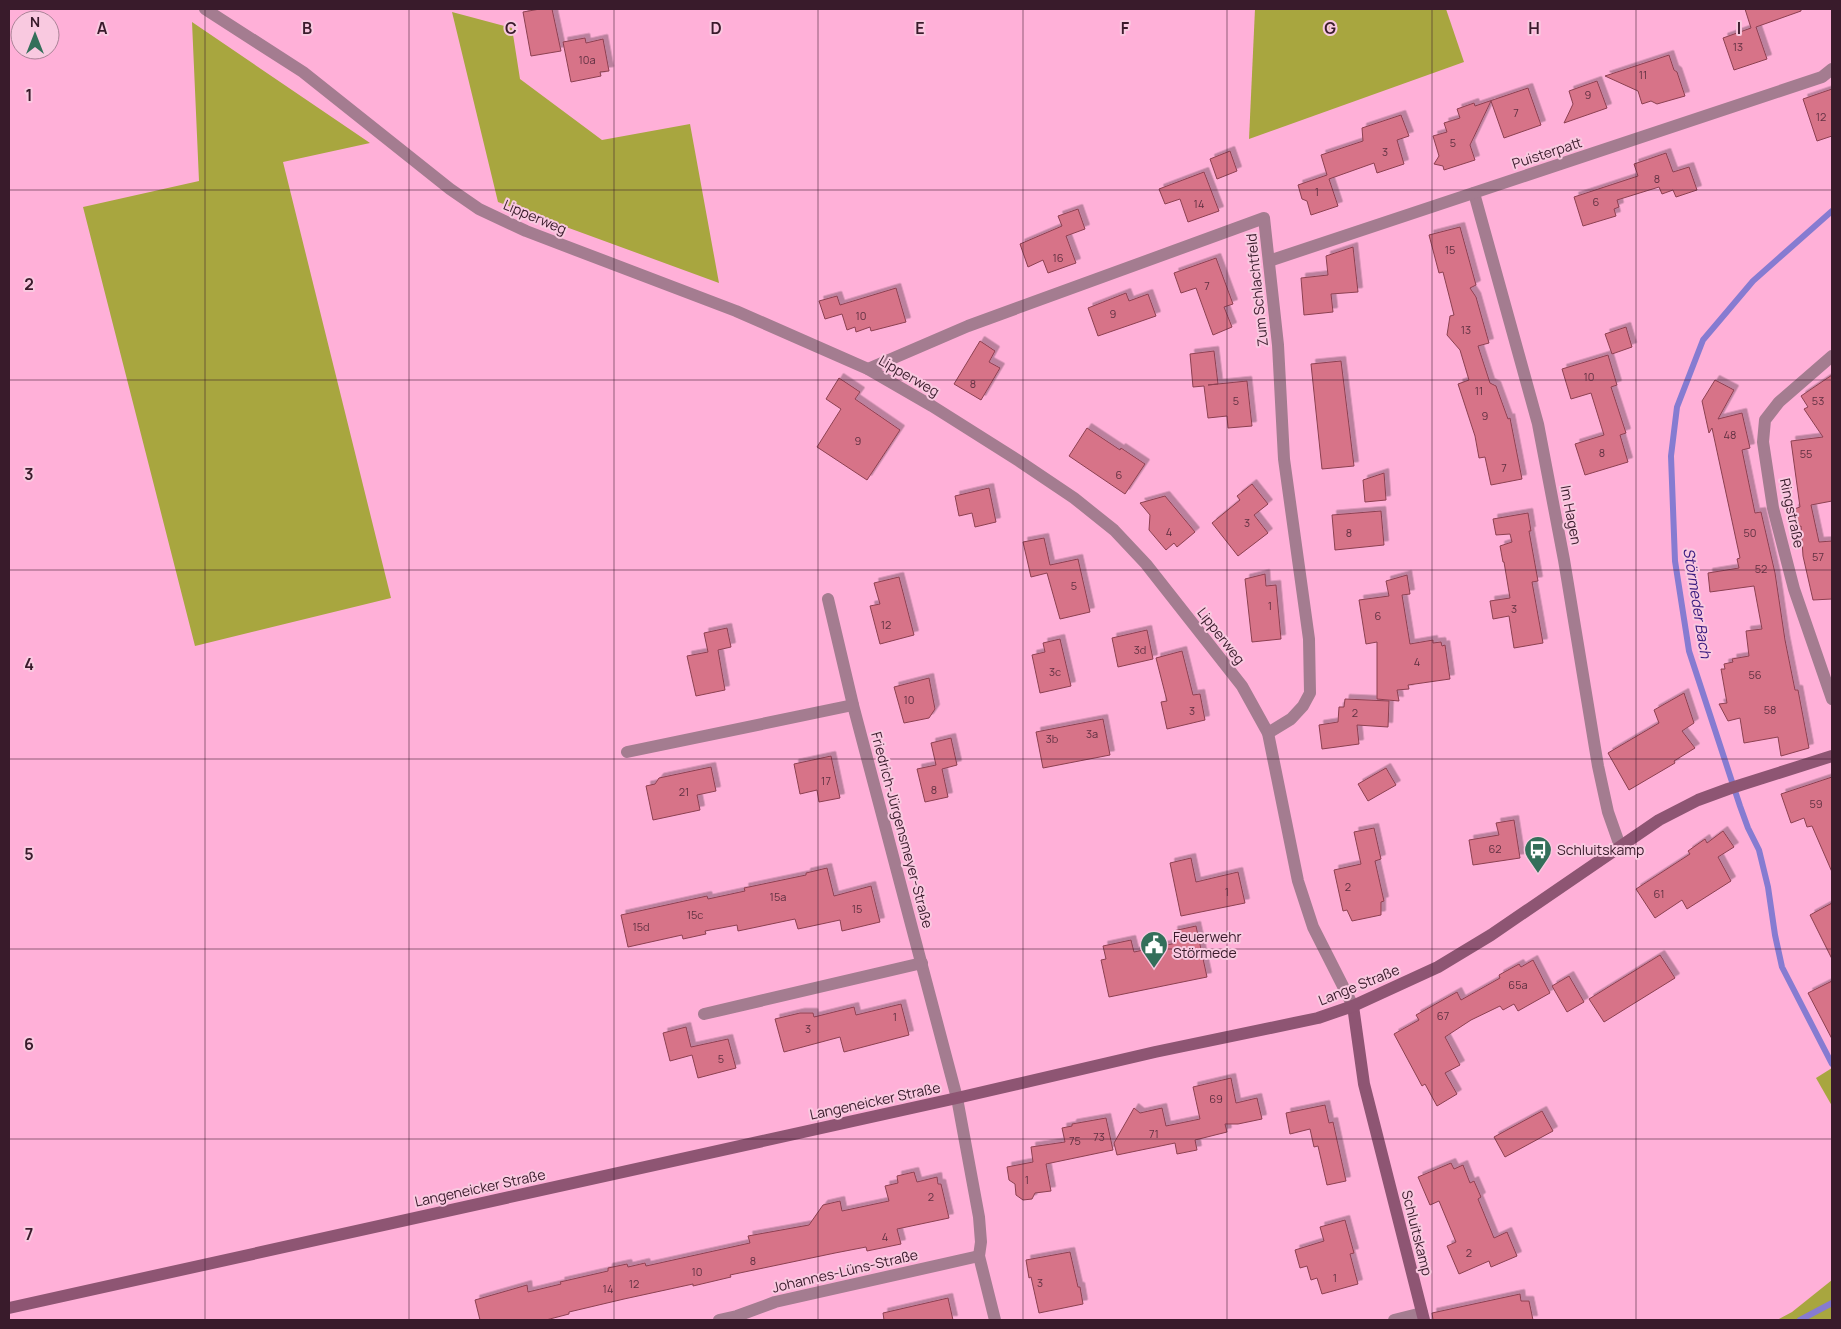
<svg xmlns="http://www.w3.org/2000/svg" width="1841" height="1329" font-family="Manrope,sans-serif">
<style>
.green{fill:#a8a63f}
.lines{fill:none;stroke-linecap:round;stroke-linejoin:round}
.stream{stroke:#867bd1;stroke-width:6}
.building{fill:#d77388;stroke:#8c4051;filter:url(#shadow)}
.street{stroke:#a47c90;stroke-width:12}
.secondary{stroke:#8e5573;stroke-width:12}
.grid{fill:none;stroke:#391b2b;stroke-width:1;stroke-opacity:0.55}
.labels{text-anchor:middle;stroke-width:4;stroke-linejoin:round;paint-order:stroke}
.number-label{font-size:11px;fill:#603142}
.street-label{font-size:14px;fill:#391b2b;stroke:#f9c9e0}
.poi-label{font-size:14px;fill:#391b2b;stroke:#f9c9e0;text-anchor:start}
.water-label{font-size:15px;font-style:italic;fill:#36187e;stroke:#f9c9e0}
.grid-label{font-size:16px;text-anchor:middle;font-weight:bold;fill:#391b2b;stroke:#f9c9e0;stroke-width:4;stroke-linejoin:round;paint-order:stroke}
</style>
<defs>
<filter id="shadow"><feDropShadow dx="4.5" dy="-4.5" stdDeviation="0" flood-color="#0004"/></filter>
</defs>
<rect width="100%" height="100%" fill="#ffb0d8"/>
<g class="green">
<path d="M1255,9H1446L1464,62L1249,139Z"/>
<path d="M452,12L512,28L520,79L602,140L690,124L719,283L498,202Z"/>
<path d="M192,22L370,143L283,162L391,598L195,646L83,207L199,181Z"/>
<path d="M1832,1068V1106L1816,1078Z"/>
<path d="M1832,1280V1320H1777L1792,1312Z"/>
</g>
<g class="lines">
<g class="stream">
<path d="M1832,211L1753,281L1703,340L1677,407L1671,456L1675,561L1689,651L1740,806L1748,828L1759,850L1768,887L1775,935L1782,967L1832,1064"/>
<path d="M1800,1320L1832,1303"/>
</g>
</g>
<g class="building">
<path d="M540,9H552L561,51L531,56L523,12Z"/>
<path d="M1745,9H1801V11L1756,27L1767,59L1734,70L1723,38L1751,28Z"/>
<path d="M585,38L586,43L603,39L609,71L600,72L601,76L571,82L563,42Z"/>
<path d="M1669,55L1674,70L1677,72L1685,96L1657,104L1651,101L1642,104L1638,91L1605,76Z"/>
<path d="M1597,81L1607,108L1564,123L1573,104L1569,91Z"/>
<path d="M1528,88L1541,125L1504,138L1491,101L1470,145L1475,160L1444,170L1443,166L1434,164L1439,156L1433,136L1447,132L1444,123L1460,118L1457,109L1474,103L1475,106Z"/>
<path d="M1832,89V136L1817,141L1803,99Z"/>
<path d="M1401,115L1409,136L1397,140L1404,164L1377,173L1374,163L1329,179L1338,206L1311,215L1307,201L1302,199L1298,185L1327,175L1321,155L1363,141L1362,128Z"/>
<path d="M1230,151L1237,171L1217,179L1210,159Z"/>
<path d="M1666,153L1673,172L1689,167L1697,190L1676,197L1673,190L1662,194L1659,187L1617,200L1619,207L1614,209L1616,216L1583,226L1574,197L1638,176L1634,164Z"/>
<path d="M1204,172L1219,211L1188,222L1180,199L1165,204L1159,189Z"/>
<path d="M1078,209L1085,229L1066,236L1076,263L1048,273L1043,260L1028,267L1020,244L1062,226L1058,216Z"/>
<path d="M1460,227L1476,285L1470,288L1476,297L1489,343L1478,346L1490,383L1496,386L1508,419L1510,418L1522,479L1491,485L1485,457L1479,458L1475,436L1458,384L1469,380L1460,350L1447,335L1450,316L1454,315L1443,272L1439,273L1429,235Z"/>
<path d="M1353,247L1358,292L1331,294L1333,312L1304,315L1301,278L1328,275L1326,256Z"/>
<path d="M1216,258L1233,304L1224,307L1232,327L1213,335L1196,288L1181,293L1174,273Z"/>
<path d="M896,288L906,322L871,331L870,327L856,332L855,327L847,330L842,314L825,319L819,301L837,296L840,305Z"/>
<path d="M1126,293L1129,301L1148,294L1156,316L1098,336L1088,308Z"/>
<path d="M1626,327L1632,347L1612,354L1605,334Z"/>
<path d="M980,341L995,351L989,362L1000,368L981,400L954,384Z"/>
<path d="M1214,351L1218,384L1208,385L1247,381L1252,426L1228,428L1227,416L1208,418L1204,386L1193,387L1190,354Z"/>
<path d="M1608,355L1617,385L1611,387L1626,433L1620,435L1628,462L1585,475L1575,444L1604,435L1591,393L1571,399L1562,369Z"/>
<path d="M1341,361L1354,466L1322,469L1311,364Z"/>
<path d="M1832,375V501L1811,505L1819,542L1832,541V599L1813,600L1803,556L1801,526L1797,527L1794,509L1800,507L1791,441L1823,437L1804,409L1808,407L1801,396Z"/>
<path d="M839,378L860,392L855,399L900,430L867,480L817,447L841,409L826,399Z"/>
<path d="M1715,380L1734,390L1718,419L1742,413L1750,448L1742,450L1755,513L1761,512L1775,573L1785,640L1795,690H1798L1809,748L1781,756L1778,737L1744,743L1740,718L1728,721L1719,704L1727,703L1721,669H1725L1724,664L1733,662L1732,659L1749,656L1746,631L1762,629L1754,586L1710,592L1708,573L1739,568L1737,559L1740,558L1712,428L1709,433L1702,401Z"/>
<path d="M1087,428L1120,450L1121,448L1145,464L1125,494L1069,456Z"/>
<path d="M1384,473L1386,500L1365,502L1363,480Z"/>
<path d="M1252,484L1268,504L1254,515L1268,533L1238,556L1212,523L1240,500L1237,496Z"/>
<path d="M989,488L996,522L975,527L972,513L959,516L955,496Z"/>
<path d="M1165,496L1195,532L1177,547L1174,543L1166,550L1149,530L1150,515L1140,503Z"/>
<path d="M1381,511L1384,545L1335,550L1332,515Z"/>
<path d="M1528,513L1531,531H1529L1538,581L1532,582L1543,643L1514,648L1509,616L1493,619L1490,601L1510,598L1504,562H1503L1500,546L1512,542L1510,534L1496,535L1493,519Z"/>
<path d="M1044,538L1050,565L1078,559L1090,612L1060,619L1047,573L1031,577L1023,542Z"/>
<path d="M1265,574L1266,586L1276,585L1281,639L1252,642L1245,579Z"/>
<path d="M1407,575L1410,594L1402,595L1410,644L1433,640V643L1441,642L1442,646L1445,645L1450,679L1408,685L1409,689L1397,690L1399,701L1377,699V642L1366,644L1359,600L1389,596L1386,581Z"/>
<path d="M899,577L914,635L880,644L870,606L880,604L874,583Z"/>
<path d="M727,628L731,647L718,650L725,690L696,696L687,656L708,652L704,633Z"/>
<path d="M1147,630L1153,659L1118,667L1112,638Z"/>
<path d="M1060,639L1071,686L1040,693L1032,655L1045,652L1043,643Z"/>
<path d="M1182,651L1193,695L1200,694L1205,720L1167,729L1161,702L1167,701L1156,658Z"/>
<path d="M929,678L935,709L929,718L904,723L894,687Z"/>
<path d="M1684,693L1694,723L1682,731L1695,748L1674,761L1675,763L1629,790L1608,753L1659,723L1654,710Z"/>
<path d="M1345,699L1389,701L1388,727L1357,725L1359,744L1322,749L1319,725L1338,722L1339,707H1344Z"/>
<path d="M1103,719L1110,755L1043,768L1036,732Z"/>
<path d="M951,738L957,765L942,769L948,797L925,802L917,769L936,765L931,743Z"/>
<path d="M831,756L840,798L819,802L817,790L800,794L794,764Z"/>
<path d="M711,767L716,791L697,795L700,810L653,820L646,786L655,784L659,778Z"/>
<path d="M1386,768L1396,785L1368,801L1358,784Z"/>
<path d="M1832,777V872L1812,826L1807,827L1804,818L1791,823L1781,794Z"/>
<path d="M1514,820L1520,858L1473,865L1469,840L1499,835L1496,823Z"/>
<path d="M1374,828L1381,859L1375,861L1384,901L1381,902V915L1352,921L1347,910L1343,911L1334,870L1361,864L1354,832Z"/>
<path d="M1723,831L1734,847L1718,857L1731,881L1687,909L1682,900L1655,918L1636,889L1690,854L1688,851L1705,839L1707,843Z"/>
<path d="M1191,858L1196,882L1238,872L1245,903L1181,916L1170,863Z"/>
<path d="M827,868L834,896L871,886L880,922L842,931L840,920L798,929L795,919L738,931L737,925L705,931L706,934L683,939L682,935L628,947L621,915L707,896L708,899L745,891L744,888L806,875V873Z"/>
<path d="M1832,903V959L1810,915Z"/>
<path d="M1196,926L1207,977L1109,997L1101,960L1106,959L1103,946L1131,940L1134,952L1176,943L1173,931Z"/>
<path d="M1660,955L1675,978L1604,1022L1589,999Z"/>
<path d="M1533,960L1550,993L1518,1011L1514,1004L1503,1010L1500,1006L1471,1020L1445,1037L1460,1065L1445,1073L1457,1094L1437,1106L1425,1084L1422,1086L1394,1034L1419,1020L1416,1015L1457,992L1461,1000L1500,978L1499,975L1519,964L1521,967Z"/>
<path d="M1569,976L1584,1002L1567,1012L1552,986Z"/>
<path d="M1832,981V1039L1808,993Z"/>
<path d="M901,1004L909,1035L844,1052L840,1037L784,1052L775,1019L800,1013H813L814,1017L854,1007L856,1015Z"/>
<path d="M686,1027L691,1047L728,1039L736,1068L698,1078L692,1055L670,1061L663,1033Z"/>
<path d="M1231,1078L1236,1103L1257,1098L1262,1119L1238,1124H1225L1227,1132L1195,1140L1197,1150L1177,1154L1175,1143L1117,1155L1114,1143L1134,1108L1140,1113L1162,1108L1166,1126L1200,1119L1193,1087Z"/>
<path d="M1325,1105L1329,1123L1333,1122L1346,1181L1327,1185L1318,1146L1314,1147L1310,1129L1290,1134L1286,1113Z"/>
<path d="M1542,1111L1553,1131L1505,1157L1494,1137Z"/>
<path d="M1106,1118L1113,1150L1046,1164L1051,1191L1035,1193L1032,1199L1023,1200L1016,1195L1015,1184L1009,1180L1007,1167L1033,1162L1031,1147L1065,1142L1062,1128L1072,1126V1124Z"/>
<path d="M1451,1163L1454,1169L1463,1165L1470,1183L1474,1181L1481,1197L1478,1199L1494,1238L1507,1232L1517,1256L1491,1267L1489,1261L1459,1274L1447,1246L1456,1242L1439,1201L1430,1205L1418,1177Z"/>
<path d="M914,1172L917,1182L937,1177L938,1184H941L949,1218L897,1229L901,1244L867,1251L866,1247L835,1253L730,1275L731,1277L693,1286V1284L624,1299L569,1312V1314L546,1320H480L475,1300L527,1285L528,1292L561,1284L560,1282L608,1271V1268L627,1264L628,1267L645,1263L646,1266L750,1243L748,1236L809,1225L823,1205L840,1201L842,1211L889,1201L885,1186L898,1183L897,1176Z"/>
<path d="M1345,1220L1354,1253L1350,1254L1358,1284L1322,1294L1317,1278L1311,1280L1307,1266L1300,1268L1295,1250L1324,1241L1320,1227Z"/>
<path d="M1070,1252L1078,1287H1080L1083,1304L1039,1313L1031,1277L1029,1278L1026,1260Z"/>
<path d="M1520,1294L1521,1301H1529L1533,1320H1433L1432,1313Z"/>
<path d="M948,1298L953,1320H884L883,1313Z"/>
</g>
<g class="lines">
<g class="street">
<path d="M205,9L303,72L450,189L479,209L526,231L736,311L868,369L932,406L1019,461L1074,498L1114,530L1146,564L1242,686L1268,733L1298,881L1313,927L1353,1006"/>
<path d="M1474,193L1538,424L1564,560L1598,766L1608,812L1620,846"/>
<path d="M1269,261L1822,77L1832,69"/>
<path d="M1832,356L1779,402L1765,420L1763,442L1773,508L1794,589L1832,699"/>
<path d="M868,369L968,326L1264,218L1278,345L1284,459L1309,639L1310,693L1303,706L1291,719L1268,733"/>
<path d="M828,599L853,705L957,1098L979,1217L981,1242L979,1256L995,1320"/>
<path d="M627,752L853,705"/>
<path d="M704,1014L922,963"/>
<path d="M719,1320L737,1316L775,1302L979,1256"/>
<path d="M1394,1320L1422,1313"/>
</g>
<g class="secondary">
<path d="M1353,1006L1364,1084L1424,1320"/>
<path d="M9,1308L957,1098L1155,1052L1318,1018L1353,1006L1438,967L1491,935L1659,820L1698,800L1728,789L1832,756"/>
</g>
</g>
<path class="grid" d="M205,9V1320M409,9V1320M614,9V1320M818,9V1320M1023,9V1320M1227,9V1320M1432,9V1320M1636,9V1320M9,190H1832M9,380H1832M9,570H1832M9,759H1832M9,949H1832M9,1139H1832"/>
<defs>
<symbol id="bus-pin" viewBox="-11 -11 22 30"><path d="M0 17L-7.5 6A9.5 9.5 0 1 1 7.5 6Z" fill="#336f5a" stroke="#f9c9e0"/><path d="M-5-6H5V4H4V6H2V4H-2V6H-4V4H-5ZM-3.5-4V0h7V-4ZM-3.5 1.2v1.5H-2V1.2ZM2 1.2v1.5H3.5V1.2Z" fill="#fff"/></symbol>
<symbol id="civic-pin" viewBox="-11 -11 22 30"><path d="M0 17L-7.5 6A9.5 9.5 0 1 1 7.5 6Z" fill="#336f5a" stroke="#f9c9e0"/><path d="M-.6-6.5H3V-4.5H.6V-3L4-1V1h2V6H-6V1h2V-1L-.6-3ZM-1.2 2.5V6h2.4V2.5Z" fill="#fff"/></symbol>
</defs>
<g fill-rule="evenodd">
<use href="#bus-pin" x="1522" y="834" width="32" height="43"/>
<use href="#civic-pin" x="1138" y="929" width="32" height="43"/>
</g>
<g class="labels">
<g class="number-label">
<text x="1738" y="51">13</text>
<text x="587" y="64">10a</text>
<text x="1643" y="79">11</text>
<text x="1588" y="99">9</text>
<text x="1516" y="117">7</text>
<text x="1821" y="121">12</text>
<text x="1453" y="147">5</text>
<text x="1385" y="156">3</text>
<text x="1657" y="183">8</text>
<text x="1317" y="196">1</text>
<text x="1596" y="206">6</text>
<text x="1199" y="208">14</text>
<text x="1450" y="254">15</text>
<text x="1058" y="262">16</text>
<text x="1207" y="290">7</text>
<text x="1113" y="318">9</text>
<text x="861" y="320">10</text>
<text x="1466" y="334">13</text>
<text x="1589" y="381">10</text>
<text x="973" y="388">8</text>
<text x="1479" y="395">11</text>
<text x="1236" y="405">5</text>
<text x="1818" y="405">53</text>
<text x="1485" y="420">9</text>
<text x="1730" y="439">48</text>
<text x="858" y="445">9</text>
<text x="1602" y="457">8</text>
<text x="1806" y="458">55</text>
<text x="1504" y="472">7</text>
<text x="1119" y="479">6</text>
<text x="1247" y="527">3</text>
<text x="1169" y="536">4</text>
<text x="1349" y="537">8</text>
<text x="1750" y="537">50</text>
<text x="1818" y="561">57</text>
<text x="1761" y="573">52</text>
<text x="1074" y="590">5</text>
<text x="1270" y="610">1</text>
<text x="1514" y="613">3</text>
<text x="1378" y="620">6</text>
<text x="886" y="629">12</text>
<text x="1140" y="654">3d</text>
<text x="1417" y="666">4</text>
<text x="1055" y="676">3c</text>
<text x="1755" y="679">56</text>
<text x="909" y="704">10</text>
<text x="1770" y="714">58</text>
<text x="1192" y="715">3</text>
<text x="1355" y="717">2</text>
<text x="1092" y="738">3a</text>
<text x="1052" y="743">3b</text>
<text x="826" y="785">17</text>
<text x="934" y="794">8</text>
<text x="684" y="796">21</text>
<text x="1816" y="808">59</text>
<text x="1495" y="853">62</text>
<text x="1348" y="891">2</text>
<text x="1227" y="896">1</text>
<text x="1659" y="898">61</text>
<text x="778" y="901">15a</text>
<text x="857" y="913">15</text>
<text x="695" y="919">15c</text>
<text x="641" y="931">15d</text>
<text x="1518" y="989">65a</text>
<text x="1443" y="1020">67</text>
<text x="895" y="1021">1</text>
<text x="808" y="1033">3</text>
<text x="721" y="1063">5</text>
<text x="1216" y="1103">69</text>
<text x="1154" y="1138">71</text>
<text x="1099" y="1141">73</text>
<text x="1075" y="1145">75</text>
<text x="1027" y="1184">1</text>
<text x="931" y="1201">2</text>
<text x="885" y="1241">4</text>
<text x="1469" y="1257">2</text>
<text x="753" y="1265">8</text>
<text x="697" y="1276">10</text>
<text x="1335" y="1282">1</text>
<text x="1040" y="1287">3</text>
<text x="634" y="1288">12</text>
<text x="608" y="1293">14</text>
</g>
<g class="street-label">
<text transform="translate(1547 153) rotate(-18)" y="5">Puisterpatt</text>
<text transform="translate(535 217) rotate(23)" y="5">Lipperweg</text>
<text transform="translate(1257 290) rotate(-96)" y="5">Zum Schlachtfeld</text>
<text transform="translate(909 376) rotate(30)" y="5">Lipperweg</text>
<text transform="translate(1792 513) rotate(78)" y="5">Ringstraße</text>
<text transform="translate(1571 515) rotate(79)" y="5">Im Hagen</text>
<text transform="translate(1221 636) rotate(52)" y="5">Lipperweg</text>
<text transform="translate(902 830) rotate(75)" y="5">Friedrich-Jürgensmeyer-Straße</text>
<text transform="translate(1359 985) rotate(-22)" y="5">Lange Straße</text>
<text transform="translate(875 1101) rotate(-12)" y="5">Langeneicker Straße</text>
<text transform="translate(480 1188) rotate(-12)" y="5">Langeneicker Straße</text>
<text transform="translate(1417 1233) rotate(76)" y="5">Schluitskamp</text>
<text transform="translate(845 1271) rotate(-13)" y="5">Johannes-Lüns-Straße</text>
</g>
<g class="poi-label">
<text x="1557" y="855">Schluitskamp</text>
<text x="1173" y="942">Feuerwehr<tspan x="1173" dy="16">Störmede</tspan></text>
</g>
<g class="water-label">
<text transform="translate(1697 603) rotate(81)" y="5">Störmeder Bach</text>
</g>
</g>
<g class="grid-label">
<text x="102" y="34">A</text>
<text x="307" y="34">B</text>
<text x="511" y="34">C</text>
<text x="716" y="34">D</text>
<text x="920" y="34">E</text>
<text x="1125" y="34">F</text>
<text x="1330" y="34">G</text>
<text x="1534" y="34">H</text>
<text x="1739" y="34">I</text>
<text x="29" y="101">1</text>
<text x="29" y="290">2</text>
<text x="29" y="480">3</text>
<text x="29" y="670">4</text>
<text x="29" y="860">5</text>
<text x="29" y="1050">6</text>
<text x="29" y="1240">7</text>
</g>
<rect width="1841" height="1329" fill="none" stroke="#391b2b" stroke-width="20"/>
<g transform="translate(35 35)"><circle r="24" fill="#f9c9e0" stroke="#ac8398"/>
<path d="M0-4L9 19L0 12L-9 19Z" fill="#336f5a"/>
<text y="-8" font-size="14" font-weight="bold" text-anchor="middle" fill="#391b2b">N</text>
</g>
</svg>
